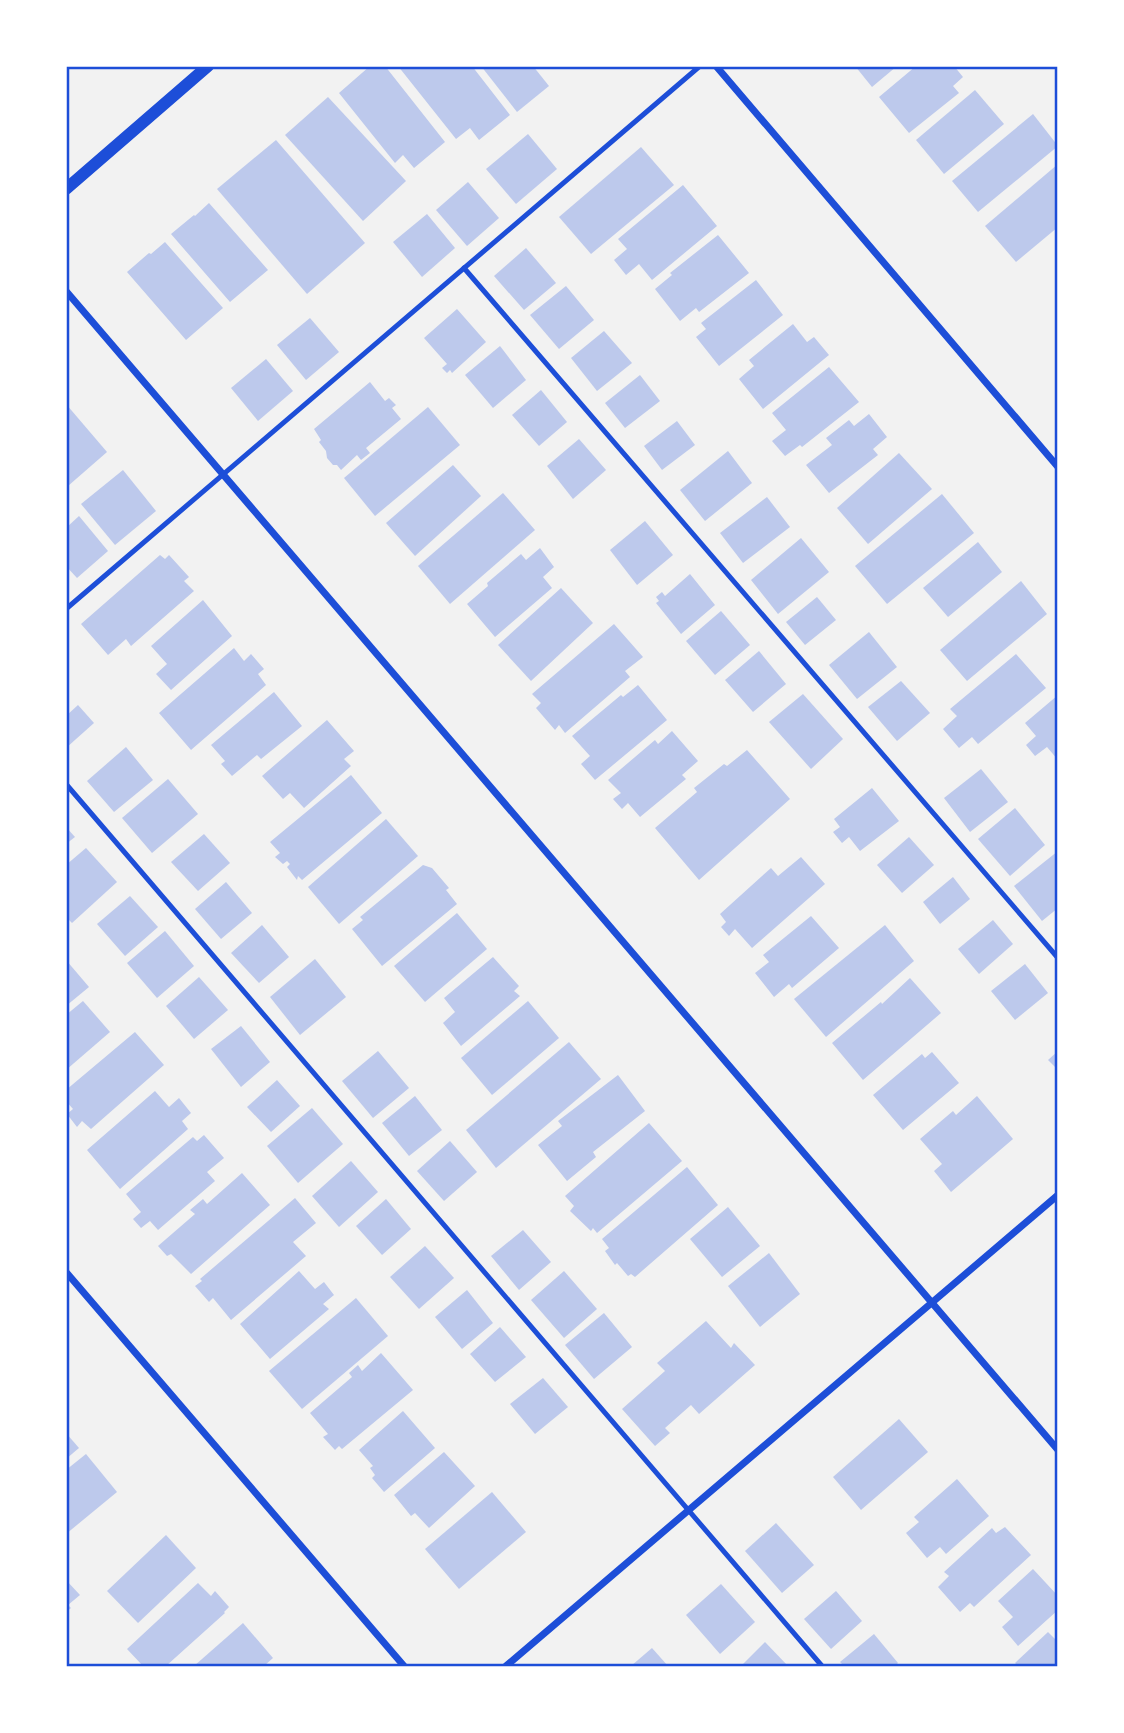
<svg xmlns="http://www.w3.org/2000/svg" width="1124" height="1733" font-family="Signika,sans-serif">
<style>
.building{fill:#bdc9ec}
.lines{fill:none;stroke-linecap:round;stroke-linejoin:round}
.service{stroke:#1d4ed8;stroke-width:5}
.minor{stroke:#1d4ed8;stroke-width:7}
.tertiary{stroke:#1d4ed8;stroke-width:12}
.neatline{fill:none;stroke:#1d4ed8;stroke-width:2.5}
</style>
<rect width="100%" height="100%" fill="#f2f2f2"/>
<g class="building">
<path d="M370,66H385L445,142L414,168L403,155L395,163L339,93Z"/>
<path d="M398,66H472L510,115L479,140L470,128L456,139Z"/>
<path d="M481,66H533L549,86L517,112Z"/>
<path d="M855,66H897L872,87Z"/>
<path d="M916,66H954L963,77L953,86L959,93L909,133L879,97Z"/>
<path d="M975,90L1004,124L944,174L916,140Z"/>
<path d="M328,97L406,181L363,221L285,135Z"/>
<path d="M1033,114L1058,146L978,212L952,181Z"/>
<path d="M528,134L557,169L516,204L486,169Z"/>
<path d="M276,140L365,243L307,294L217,189Z"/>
<path d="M641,147L674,185L591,254L559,217Z"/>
<path d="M1058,164V227L1016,262L985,226Z"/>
<path d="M468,182L499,218L467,246L436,210Z"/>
<path d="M683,185L717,226L652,280L639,264L626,275L614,260L627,249L618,239Z"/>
<path d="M209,203L268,270L230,302L171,234L194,215L195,216Z"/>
<path d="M427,214L455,248L422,277L393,242Z"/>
<path d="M718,235L749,273L699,312L696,308L680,321L655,289L672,275L670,273Z"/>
<path d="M165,242L223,308L186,340L127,272L149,253L151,254Z"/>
<path d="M526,248L556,283L524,310L494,276Z"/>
<path d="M756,280L783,315L719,366L696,337L706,329L701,323Z"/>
<path d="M566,286L594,320L559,349L530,315Z"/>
<path d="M457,309L486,342L452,373L450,370L447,373L442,368L447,364L424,338Z"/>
<path d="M310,318L339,352L306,380L277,345Z"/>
<path d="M793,324L807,342L814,337L829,355L763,409L739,379L754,366L749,360Z"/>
<path d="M604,331L632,363L597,391L571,358Z"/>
<path d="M500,346L526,380L493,408L465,375Z"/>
<path d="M266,359L293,391L258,421L231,388Z"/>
<path d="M829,367L859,402L802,447L800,445L785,456L772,441L786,430L772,413Z"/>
<path d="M640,375L660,401L625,428L605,403Z"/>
<path d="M370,382L385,401L389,398L396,405L392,408L401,419L366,448L370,453L361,460L357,455L341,470L337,465H333L327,458L326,451L319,442L321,440L314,429Z"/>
<path d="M541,390L567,422L539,446L512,415Z"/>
<path d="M66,404L107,452L68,486L66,484Z"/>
<path d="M428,407L460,445L375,516L344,478Z"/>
<path d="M869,414L887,437L873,449L878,455L829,493L806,465L832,445L826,438L849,420L854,426Z"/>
<path d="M677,421L695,445L662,470L644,446Z"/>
<path d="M579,439L606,470L573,499L547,466Z"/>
<path d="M728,451L752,483L705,521L680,490Z"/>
<path d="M899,453L932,489L868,544L837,508Z"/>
<path d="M453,465L481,496L415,556L386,523Z"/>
<path d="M123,470L156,511L115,545L81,504Z"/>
<path d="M503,493L535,530L450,604L418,566Z"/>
<path d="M942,494L974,533L887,604L855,566Z"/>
<path d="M767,497L790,527L743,563L720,533Z"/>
<path d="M79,516L108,551L77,578L66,566V528Z"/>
<path d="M645,521L673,555L637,585L610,550Z"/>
<path d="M801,538L829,572L778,614L751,580Z"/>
<path d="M978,542L1002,572L948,617L923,588Z"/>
<path d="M540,548L554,567L543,577L552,588L495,637L467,604L488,586L487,583L521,554L526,560Z"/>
<path d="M160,555L165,559L169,555L189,577L184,581L194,591L131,646L126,639L108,655L81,624Z"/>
<path d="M690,574L715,605L681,634L656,603L659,601L656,597L662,592L665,596Z"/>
<path d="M1021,581L1047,614L967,681L940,650Z"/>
<path d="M561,588L593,623L531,681L498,645Z"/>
<path d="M817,597L836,620L805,645L786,622Z"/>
<path d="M203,600L232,636L171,690L156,674L167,664L151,646Z"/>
<path d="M721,611L750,645L715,675L686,641Z"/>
<path d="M614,624L643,657L625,671L630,677L565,733L559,725L555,730L536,708L541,703L532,694Z"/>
<path d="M869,632L897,667L857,699L829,665Z"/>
<path d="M234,648L244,661L251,654L264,669L258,674L266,685L191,750L159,713Z"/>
<path d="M759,651L786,684L753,712L725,680Z"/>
<path d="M1016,654L1046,688L978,744L972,737L959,748L943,729L957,716L950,709Z"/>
<path d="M901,681L930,713L897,741L868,707Z"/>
<path d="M638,685L667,720L595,780L581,764L590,756L572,736L621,695L623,697Z"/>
<path d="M274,692L302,726L261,759L257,755L232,776L221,764L225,761L211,745Z"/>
<path d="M803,694L843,739L811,769L769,722Z"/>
<path d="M1058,695V760L1047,747L1035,756L1026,745L1036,736L1025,723Z"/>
<path d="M78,705L94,723L66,748V716Z"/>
<path d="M327,720L354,751L344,759L351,766L304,808L290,793L283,799L262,776Z"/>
<path d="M672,731L698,761L682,775L686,779L640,817L628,803L622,809L613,799L621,793L608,780L655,740L658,744Z"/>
<path d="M126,747L153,780L114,812L87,781Z"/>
<path d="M747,750L790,799L699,880L655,828L697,792L694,788L724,764L727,766Z"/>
<path d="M981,769L1008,802L970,832L944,798Z"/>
<path d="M351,775L382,813L302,880L298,876L297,880L287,867L290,864L287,861L283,864L275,857L280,853L270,842Z"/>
<path d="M168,779L198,814L152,853L122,818Z"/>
<path d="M872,788L899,821L860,851L849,837L842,843L833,832L840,827L834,819Z"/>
<path d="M1015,808L1045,845L1010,876L978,839Z"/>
<path d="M386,819L418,856L339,924L308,887Z"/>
<path d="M66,827L75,837L66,844Z"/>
<path d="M204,834L230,863L198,891L171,862Z"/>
<path d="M909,837L934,865L902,893L877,865Z"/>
<path d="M86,848L117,882L72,923L66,917V865Z"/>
<path d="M1058,851V908L1042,921L1014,886Z"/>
<path d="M801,857L825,884L752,948L735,929L729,936L721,927L726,922L720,914L771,868L778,876Z"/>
<path d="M423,865L432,868L449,888L446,890L457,904L382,966L352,929L363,920L360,917Z"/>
<path d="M953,877L970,899L940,924L923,902Z"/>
<path d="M226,882L252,913L221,939L195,909Z"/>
<path d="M130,896L158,927L125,956L97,924Z"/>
<path d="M457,913L487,949L425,1002L394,966Z"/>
<path d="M811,916L839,948L792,988L789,984L774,997L755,973L769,962L763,955Z"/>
<path d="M993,920L1013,944L979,974L958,949Z"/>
<path d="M262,925L289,957L259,983L231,953Z"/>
<path d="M885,925L914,961L826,1037L794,999Z"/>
<path d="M165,931L194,966L157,998L127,963Z"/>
<path d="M493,957L519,986L514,991L520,996L461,1046L443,1023L455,1012L444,998Z"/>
<path d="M315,959L346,997L300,1035L270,997Z"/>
<path d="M66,960L89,987L66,1006Z"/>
<path d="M1025,964L1048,993L1015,1020L991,991Z"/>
<path d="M199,977L228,1010L194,1039L166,1006Z"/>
<path d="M910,978L941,1013L863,1080L832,1043L881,1002L882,1004Z"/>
<path d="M83,1001L110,1032L66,1070V1015Z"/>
<path d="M528,1001L559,1038L492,1095L461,1058Z"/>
<path d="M241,1026L270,1062L241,1087L211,1049Z"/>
<path d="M135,1032L164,1065L91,1129L82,1121L77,1127L67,1114L73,1109L66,1101V1090Z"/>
<path d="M569,1042L601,1079L496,1168L466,1130Z"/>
<path d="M378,1051L409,1088L373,1118L342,1081Z"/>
<path d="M1058,1051V1070L1048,1060Z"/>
<path d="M932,1052L959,1083L903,1130L873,1095L922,1054L925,1058Z"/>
<path d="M618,1075L645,1111L593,1152L596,1157L567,1181L538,1145L562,1126L558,1121Z"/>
<path d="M277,1080L300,1106L271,1132L247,1107Z"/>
<path d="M155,1091L169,1107L179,1098L191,1113L182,1121L188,1129L120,1189L87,1150Z"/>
<path d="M415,1096L442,1130L409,1156L382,1123Z"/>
<path d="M977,1096L1013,1139L951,1192L934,1171L942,1164L920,1139L953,1111L956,1115Z"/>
<path d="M312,1108L343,1144L298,1183L267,1146Z"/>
<path d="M649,1123L682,1161L597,1233L593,1228L591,1231L570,1211L574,1206L565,1196Z"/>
<path d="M204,1135L224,1158L207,1172L215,1181L158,1230L150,1221L141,1228L133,1219L141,1212L126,1194L193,1137L197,1141Z"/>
<path d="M450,1141L477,1172L444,1201L417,1171Z"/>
<path d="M351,1161L378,1192L339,1227L312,1196Z"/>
<path d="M687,1167L718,1205L635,1277L631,1274L628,1276L617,1263L615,1265L605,1251L609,1248L602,1239Z"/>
<path d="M242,1173L270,1205L191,1274L171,1254L167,1256L158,1246L195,1214L190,1210L203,1199L207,1204Z"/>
<path d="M295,1198L316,1223L293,1242L306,1256L231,1320L213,1298L209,1302L195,1286L202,1281L200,1279Z"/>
<path d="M386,1199L411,1229L382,1255L356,1226Z"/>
<path d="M728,1207L760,1246L722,1277L690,1239Z"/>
<path d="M523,1230L551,1262L519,1290L491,1256Z"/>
<path d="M425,1246L454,1278L419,1309L390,1277Z"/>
<path d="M769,1253L800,1294L760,1327L728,1286Z"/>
<path d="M299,1271L315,1289L324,1282L334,1295L323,1304L329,1309L270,1359L240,1324Z"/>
<path d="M564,1271L597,1309L564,1338L531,1300Z"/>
<path d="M467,1290L493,1323L462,1349L435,1317Z"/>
<path d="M356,1298L388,1336L302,1409L269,1371Z"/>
<path d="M604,1313L632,1347L594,1379L565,1345Z"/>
<path d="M706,1321L731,1348L734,1343L755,1365L699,1414L691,1405L665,1428L670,1433L655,1446L622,1409L665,1371L657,1363Z"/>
<path d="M500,1327L526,1357L495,1382L470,1354Z"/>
<path d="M381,1353L413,1390L342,1449L339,1446L335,1450L323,1437L328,1434L310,1413L352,1377L349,1373L358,1365L362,1371Z"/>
<path d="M543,1378L568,1407L535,1434L510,1404Z"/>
<path d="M403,1411L435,1448L384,1492L372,1478L375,1475L370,1468L373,1466L359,1450Z"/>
<path d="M899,1419L928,1452L861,1510L833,1477Z"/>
<path d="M66,1433L79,1448L66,1459Z"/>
<path d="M444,1452L475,1486L429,1528L415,1513L411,1516L394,1495Z"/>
<path d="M86,1454L117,1492L66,1534V1470Z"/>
<path d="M957,1479L989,1516L946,1554L940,1547L927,1558L906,1533L919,1522L914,1517Z"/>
<path d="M492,1492L526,1532L459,1589L425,1549Z"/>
<path d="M776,1523L814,1565L782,1593L745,1551Z"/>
<path d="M1005,1527L1031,1555L974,1607L970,1603L960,1612L938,1587L949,1576L944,1572L992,1528L996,1533Z"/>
<path d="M166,1535L196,1568L138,1623L107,1591Z"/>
<path d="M1033,1569L1058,1596V1610L1018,1646L1002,1627L1013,1617L998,1601Z"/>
<path d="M66,1580L80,1595L68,1605L71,1608L66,1612Z"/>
<path d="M198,1583L211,1596L215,1591L229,1607L224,1612L225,1613L166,1666H143L127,1649Z"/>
<path d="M721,1584L755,1622L720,1654L686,1615Z"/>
<path d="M836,1591L862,1621L831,1649L804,1619Z"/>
<path d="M243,1623L273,1658L264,1666H194Z"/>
<path d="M1048,1632L1058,1642V1666H1018L1015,1663Z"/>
<path d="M874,1634L898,1663L895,1666H844L840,1662Z"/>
<path d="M765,1642L788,1666H741Z"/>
<path d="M652,1648L668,1666H631Z"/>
</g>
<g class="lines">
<g class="service">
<path d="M464,268L1058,958"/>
<path d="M66,609L700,66"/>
<path d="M66,784L822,1666"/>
</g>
<g class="minor">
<path d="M716,66L1058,467"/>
<path d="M66,291L1058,1450"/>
<path d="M66,1272L404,1666"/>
<path d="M506,1666L1058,1195"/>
</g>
<path class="tertiary" d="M66,189L208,66"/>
</g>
<rect width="1124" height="1733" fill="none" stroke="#ffffff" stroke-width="136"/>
<rect x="68" y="68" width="988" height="1597" class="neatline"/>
</svg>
